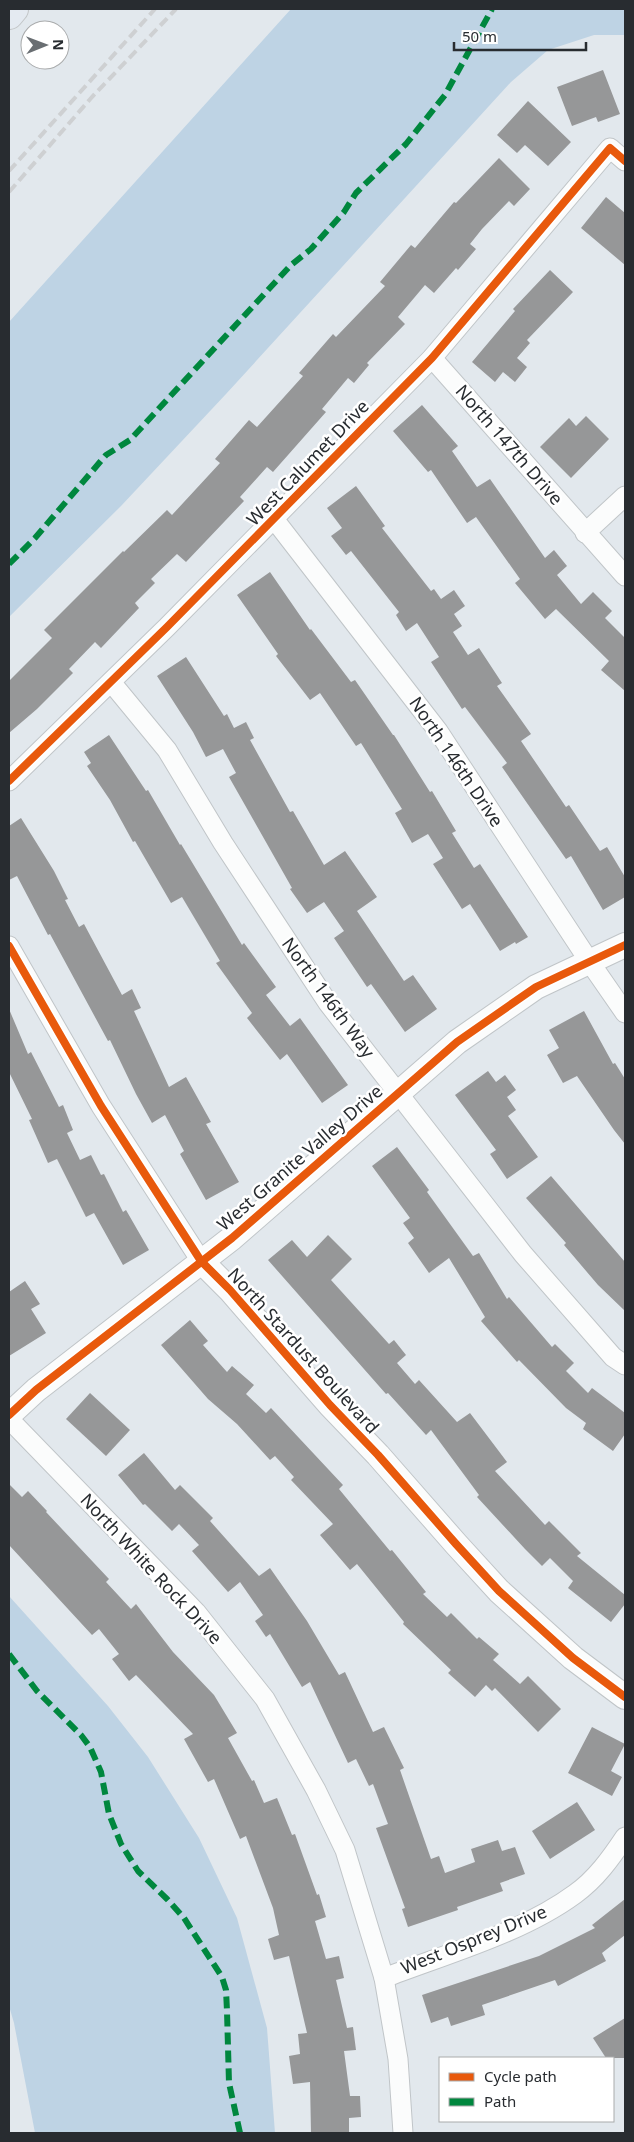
<svg xmlns="http://www.w3.org/2000/svg" width="634" height="2142" font-family="'Noto Sans',sans-serif">
<style>
.green{fill:#bed3e4}
.building{fill:#969798}
.lines{fill:none;stroke-linecap:round;stroke-linejoin:round}
.minor-casing{stroke:#c0c5c8;stroke-width:21}
.tertiary-casing{stroke:#c0c5c8;stroke-width:26}
.trunk-casing{stroke:#c2c5c7;stroke-width:30}
.minor{stroke:#fbfcfc;stroke-width:19}
.tertiary{stroke:#fbfcfc;stroke-width:24}
.trunk{stroke:#e4eaf1;stroke-width:28}
.rail{stroke:#ced0d2;stroke-width:4;stroke-dasharray:10 5;stroke-linecap:butt}
.quiet{stroke:#00873e;stroke-width:6;stroke-dasharray:12 6;stroke-linecap:butt}
.cycleway-casing{stroke:#fff;stroke-width:11}
.cycleway{stroke:#e8590c;stroke-width:8}
.labels{text-anchor:middle;stroke-width:5;stroke-linejoin:round;paint-order:stroke}
.street-label{font-size:18px;fill:#282c30;stroke:#fff}
</style>
<rect width="100%" height="100%" fill="#e2e8ed"/>
<g class="green">
<path d="M291,9H625V35H594L548,50L511,82L226,394L121,506L9,617V322Z"/>
<path d="M9,1596L108,1706L148,1757L199,1838L237,1918L267,2028L275,2133H35L14,2023L9,2006Z"/>
</g>
<g class="building">
<path d="M603,70L620,114L598,122L596,117L572,126L557,87Z"/>
<path d="M528,101L571,142L548,166L525,145L517,153L497,135Z"/>
<path d="M499,158L530,189L514,206L509,201L482,229L470,244L476,249L458,270L456,268L434,293L425,285L398,317L405,324L367,363L369,365L354,383L348,378L322,409L326,412L273,472L267,467L240,497L244,501L186,562L177,554L151,579L155,583L135,603L139,608L101,648L95,642L69,669L73,673L37,709L9,733V681L52,638L44,630L123,551L124,552L167,510L172,515L220,463L215,459L249,420L257,427L303,376L299,373L333,334L336,337L385,286L380,282L411,245L415,248L454,202L456,203Z"/>
<path d="M606,197L625,213V265L581,228Z"/>
<path d="M550,270L573,292L527,340L530,343L517,358L527,367L515,382L503,372L495,382L472,362L515,311L513,309Z"/>
<path d="M422,405L458,446L452,451L477,487L490,479L545,558L554,550L567,566L557,575L581,604L593,592L612,611L605,618L625,638V691L601,670L609,661L556,609L545,619L515,583L520,579L476,517L467,523L431,470L428,472L393,431Z"/>
<path d="M586,416L609,439L571,478L540,447L569,418L576,426Z"/>
<path d="M356,486L385,526L382,528L431,591L434,589L441,599L454,590L465,606L454,614L462,626L453,632L468,655L479,648L502,683L497,686L531,734L521,741L566,807L569,805L600,851L607,847L625,877V897L603,910L571,856L566,859L502,767L507,763L465,707L462,709L431,662L439,657L417,623L406,631L396,615L399,612L351,551L346,555L331,536L342,528L327,508Z"/>
<path d="M270,572L310,630L311,629L351,682L355,680L393,735H394L430,792L432,791L456,831L452,833L474,868L480,864L528,937L516,944L515,942L500,951L470,904L462,909L433,864L443,858L428,834L412,843L395,813L402,809L361,743L356,746L320,693L310,700L276,656L278,654L237,595Z"/>
<path d="M186,657L224,716L227,714L234,728L246,722L254,738L250,740L290,812L293,811L324,865L345,851L377,897L357,911L404,981L413,975L437,1009L405,1032L371,984L367,987L334,938L344,931L324,902L307,913L290,889L292,888L229,777L236,773L223,749L206,757L193,732L157,676Z"/>
<path d="M109,735L146,791L148,790L180,845L181,844L242,945L244,943L276,987L266,995L290,1026L300,1018L348,1085L322,1103L287,1054L280,1060L247,1018L252,1013L216,963L220,961L182,897L171,903L135,841L133,842L110,800L87,766L91,763L84,752Z"/>
<path d="M21,818L54,871L68,899L65,900L79,927L84,924L122,995L132,989L141,1008L134,1011L169,1087L186,1077L211,1122L206,1124L239,1182L206,1200L180,1154L184,1151L165,1115L152,1123L136,1094L110,1040L108,1041L50,934L48,935L17,876L9,880V826Z"/>
<path d="M9,1009L28,1054L31,1052L59,1107L63,1105L73,1130L67,1133L80,1160L91,1155L101,1175L104,1174L123,1212L126,1210L149,1250L123,1265L94,1213L86,1217L57,1159L48,1163L29,1120L32,1119L9,1072Z"/>
<path d="M584,1011L613,1064L615,1063L625,1079V1144L614,1130L577,1076L563,1083L547,1055L559,1048L549,1030Z"/>
<path d="M488,1071L496,1082L505,1075L516,1090L507,1097L516,1110L508,1116L538,1157L507,1179L490,1154L496,1150L455,1095Z"/>
<path d="M397,1147L429,1190L427,1192L473,1256L479,1253L507,1299L509,1297L552,1347L555,1344L574,1363L566,1371L588,1393L592,1388L625,1413V1434L613,1451L583,1429L586,1423L566,1408L519,1360L517,1362L481,1321L485,1317L449,1258L429,1273L408,1243L414,1238L403,1223L410,1218L372,1166Z"/>
<path d="M551,1176L625,1262V1311L598,1285L564,1245L566,1243L526,1198Z"/>
<path d="M328,1235L352,1259L331,1280L389,1344L394,1340L406,1355L397,1363L415,1384L419,1380L457,1422L470,1413L507,1462L495,1471L545,1525L549,1521L581,1553L577,1556L625,1595V1604L611,1622L568,1588L573,1581L550,1558L542,1566L525,1549L477,1497L479,1495L431,1430L426,1435L388,1393L386,1394L268,1260L292,1240L307,1257Z"/>
<path d="M25,1281L40,1304L31,1309L46,1333L9,1356V1292Z"/>
<path d="M190,1320L208,1341L203,1345L227,1372L232,1366L254,1385L246,1394L266,1413L271,1408L343,1485L339,1489L390,1551L392,1550L426,1592L423,1594L447,1617L451,1613L477,1639L479,1637L499,1654L493,1660L520,1684L528,1676L561,1709L538,1732L495,1688L492,1691L486,1685L475,1697L448,1673L451,1670L403,1624L404,1622L357,1564L350,1570L320,1535L333,1524L291,1480L294,1477L275,1456L270,1460L237,1424L208,1399L161,1345Z"/>
<path d="M90,1393L130,1430L106,1456L66,1419Z"/>
<path d="M144,1453L175,1490L180,1485L213,1518L210,1521L259,1576L270,1568L307,1621L339,1675L345,1672L373,1732L384,1727L404,1768L400,1770L431,1859L439,1856L445,1873L475,1862L471,1849L498,1840L502,1851L515,1847L525,1874L500,1883L503,1891L457,1907L458,1910L408,1927L402,1909L405,1908L376,1828L388,1824L373,1784L369,1786L356,1759L348,1763L310,1682L302,1687L270,1634L266,1637L255,1621L263,1615L240,1582L228,1592L192,1551L199,1545L179,1524L172,1531L145,1504L143,1505L118,1475Z"/>
<path d="M9,1484L22,1497L28,1491L47,1511L46,1512L109,1579L106,1582L131,1609L136,1604L173,1652L214,1695L237,1733L228,1738L252,1781L254,1780L264,1803L277,1798L292,1835L295,1834L317,1895L319,1894L326,1917L315,1921L326,1959L339,1956L344,1978L336,1980L347,2028L353,2027L356,2050L344,2051L350,2096H360L361,2117L349,2118V2133H311L310,2082L293,2084L289,2056L300,2054L298,2034L307,2033L289,1956L274,1960L268,1939L279,1935L273,1908L246,1836L240,1839L214,1779L208,1782L184,1739L193,1734L136,1675L129,1681L112,1659L119,1654L99,1629L92,1635L9,1545Z"/>
<path d="M592,1727L625,1744L611,1771L622,1777L612,1796L568,1773Z"/>
<path d="M577,1802L595,1830L550,1859L532,1831Z"/>
<path d="M625,1899V1935L602,1953L606,1961L558,1986L555,1980L482,2005L485,2015L451,2026L448,2017L431,2023L422,1995L539,1956L595,1928L592,1925Z"/>
<path d="M625,2018V2058H606L593,2038Z"/>
</g>
<g class="lines">
<defs>
<g id="minor">
<path d="M432,358L625,576"/>
<path d="M274,519L438,731L589,961L625,1013"/>
<path d="M585,533L625,496"/>
<path d="M111,682L167,750L223,843L328,1003L523,1254L613,1357L625,1365"/>
<path d="M9,781L167,627L432,358L610,148L625,161"/>
<path d="M9,946L101,1106L201,1261"/>
<path d="M9,1419L196,1612L265,1699L316,1790L345,1850L384,1978L398,2059L403,2133"/>
<path d="M384,1978C446,1954 522,1933 575,1894C596,1879 611,1858 625,1837"/>
</g>
<g id="tertiary">
<path d="M201,1261L230,1290L330,1405L378,1455L456,1544L499,1591L573,1658L625,1697"/>
<path d="M9,1415L36,1390L232,1238L457,1042L536,987L625,945"/>
</g>
<path id="trunk" d="M9,15L14,9"/>
</defs>
<use href="#minor" class="minor-casing"/>
<use href="#tertiary" class="tertiary-casing"/>
<use href="#trunk" class="trunk-casing"/>
<use href="#minor" class="minor"/>
<use href="#tertiary" class="tertiary"/>
<use href="#trunk" class="trunk"/>
<g class="rail">
<path d="M9,171L155,9"/>
<path d="M9,192L92,97L176,9"/>
</g>
<g class="quiet">
<path d="M9,564L35,538L106,455L130,440L291,265L311,249L344,212L356,193L406,144L445,95L492,9"/>
<path d="M9,1654L37,1691L81,1735L90,1747L101,1772L109,1814L121,1844L138,1871L167,1899L184,1918L222,1977L226,1990L227,2011L229,2083L240,2133"/>
</g>
<defs>
<g id="cycleway">
<path d="M9,781L167,627L432,358L610,148L625,161"/>
<path d="M9,946L101,1106L201,1261L230,1290L330,1405L378,1455L456,1544L499,1591L573,1658L625,1697"/>
<path d="M9,1415L36,1390L232,1238L457,1042L536,987L625,945"/>
</g>
</defs>
<use href="#cycleway" class="cycleway-casing"/>
<use href="#cycleway" class="cycleway"/>
</g>
<g class="labels">
<g class="street-label">
<text transform="translate(509 445) rotate(49)" y="6">North 147th Drive</text>
<text transform="translate(308 463) rotate(-46)" y="6">West Calumet Drive</text>
<text transform="translate(456 762) rotate(56)" y="6">North 146th Drive</text>
<text transform="translate(328 998) rotate(54)" y="6">North 146th Way</text>
<text transform="translate(300 1158) rotate(-41)" y="6">West Granite Valley Drive</text>
<text transform="translate(303 1351) rotate(48)" y="6">North Stardust Boulevard</text>
<text transform="translate(151 1569) rotate(47)" y="6">North White Rock Drive</text>
<text transform="translate(474 1940) rotate(-22)" y="6">West Osprey Drive</text>
</g>
</g>
<rect width="634" height="2142" fill="none" stroke="#282c30" stroke-width="20"/>
<rect x="439" y="2057" width="175" height="65" fill="#ffffff" stroke="#a9abac"/>
<rect x="449" y="2073" width="25" height="8" fill="#e8590c" stroke="#a9abac"/>
<text x="484" y="2082" font-size="15" fill="#282c30">Cycle path</text>
<rect x="449" y="2098" width="25" height="8" fill="#00873e" stroke="#a9abac"/>
<text x="484" y="2107" font-size="15" fill="#282c30">Path</text>
<g transform="translate(45 45) rotate(89)"><circle r="24" fill="#ffffff" stroke="#a9abac"/>
<path d="M0-4L9 19L0 12L-9 19Z" fill="#696e72"/>
<text y="-8" font-size="14" font-weight="bold" text-anchor="middle" fill="#282c30">N</text>
</g>
<path d="M454 42v8h132v-8" fill="none" stroke="#282c30" stroke-width="2.5"/>
<text x="462" y="42" font-size="15" fill="#282c30" stroke="#ffffff" stroke-width="4" paint-order="stroke">50 m</text>
</svg>
